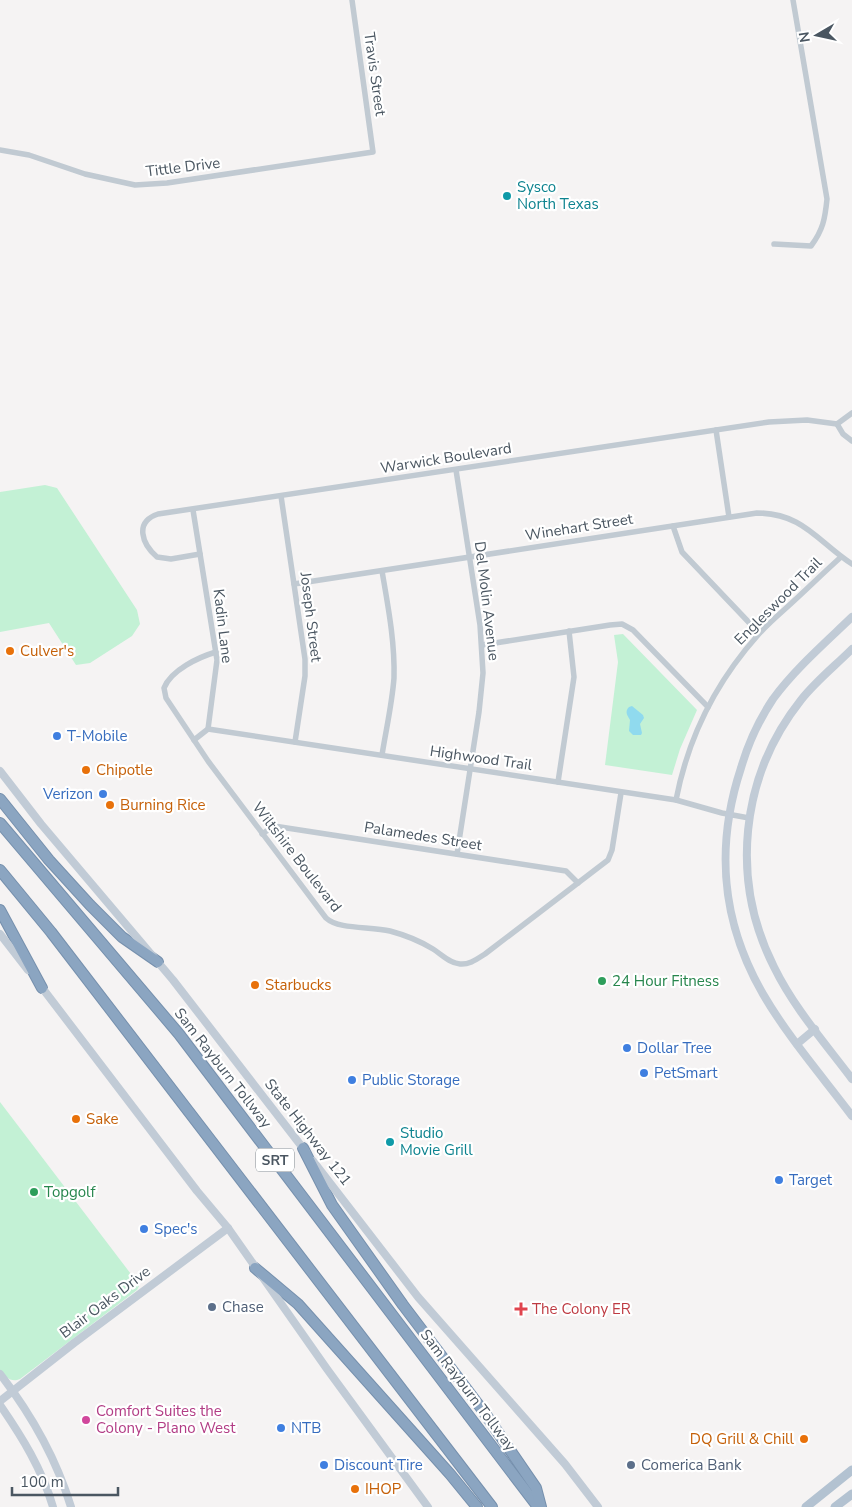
<svg xmlns="http://www.w3.org/2000/svg" width="852" height="1507" font-family="'Nunito Sans',sans-serif">
<style>
.green{fill:#c3f1d5}
.water{fill:#90daee}
.lines{fill:none;stroke-linecap:round;stroke-linejoin:round}
.highway-casing{stroke:#7690ad;stroke-width:12}
.street{stroke:#c1cad2;stroke-width:5.5}
.secondary{stroke:#c1cbd6;stroke-width:8}
.primary{stroke:#b3c2d1;stroke-width:9}
.highway{stroke:#8ba5c1;stroke-width:10}
.culture-dot{fill:#0f9aa8;stroke:#fff;stroke-width:2}
.food-dot{fill:#e8710a;stroke:#fff;stroke-width:2}
.shop-dot{fill:#3f7fe0;stroke:#fff;stroke-width:2}
.leisure-dot{fill:#2e9e5b;stroke:#fff;stroke-width:2}
.service-dot{fill:#5c6f8a;stroke:#fff;stroke-width:2}
.health-dot{fill:#e0444e;stroke:#fff;stroke-width:2}
.hotel-dot{fill:#d1479c;stroke:#fff;stroke-width:2}
.labels{text-anchor:middle;stroke-width:4.5;stroke-linejoin:round;paint-order:stroke}
.shield{fill:#fff;stroke:#808990;stroke-width:1}
.shield-label{font-size:14px;font-weight:bold;fill:#4a5661}
.street-label{font-size:15px;fill:#4a5661;stroke:#fff}
.culture-label{font-size:15px;fill:#0d838f;stroke:#fff;text-anchor:start}
.food-label{font-size:15px;fill:#c56008;stroke:#fff;text-anchor:start}
.shop-label{font-size:15px;fill:#366cbe;stroke:#fff;text-anchor:start}
.leisure-label{font-size:15px;fill:#27864d;stroke:#fff;text-anchor:start}
.service-label{font-size:15px;fill:#4e5e75;stroke:#fff;text-anchor:start}
.health-label{font-size:15px;fill:#be3a42;stroke:#fff;text-anchor:start}
.hotel-label{font-size:15px;fill:#b23c85;stroke:#fff;text-anchor:start}
</style>
<rect width="100%" height="100%" fill="#f5f3f3"/>
<g class="green">
<path d="M45,485L57,488L137,610L140,624L132,636L90,663L76,665L49,623L0,632V492Z"/>
<path d="M623,634L697,710L680,749L672,775L605,765L618,662L614,635Z"/>
<path d="M0,1102L137,1282L139,1286L137,1290L20,1379C11,1383 6,1377 0,1371Z"/>
</g>
<path class="water" d="M632,706L643,715L644,718L640,724L642,733L641,735H633L629,731L630,720C628,716 624,712 629,707Z"/>
<g class="lines">
<defs>
<g id="highway">
<path d="M0,799L49,860L90,905L122,937L158,962"/>
<path d="M0,823L179,1034L538,1507"/>
<path d="M0,870L51,932L492,1507"/>
<path d="M0,910L42,988"/>
<path d="M303,1148L332,1205L403,1305L484,1412L536,1488L541,1507"/>
<path d="M255,1268L298,1304L450,1474L477,1507"/>
</g>
</defs>
<use href="#highway" class="highway-casing"/>
<g class="street">
<path d="M0,150L29,155L85,174L135,185L167,183L373,152L352,0"/>
<path d="M774,244L811,246C823,230 825,219 827,199L793,0"/>
<path d="M837,424L843,434L852,441"/>
<path d="M716,430L729,517"/>
<path d="M456,470L480,625L483,673L479,712L457,854"/>
<path d="M281,496L305,659V676L295,742"/>
<path d="M193,510L217,660L208,729L194,740"/>
<path d="M673,526L682,552L759,633"/>
<path d="M200,554L171,559L157,557C142,544 134,522 158,514L769,422L807,420L837,424L852,413"/>
<path d="M382,571C388,606 395,642 394,678C392,704 386,730 382,755"/>
<path d="M294,584L757,513C803,513 818,542 852,564"/>
<path d="M482,645L610,625L622,624L633,630L708,707"/>
<path d="M216,652C199,657 171,670 164,688L166,698L208,761L326,918C339,930 371,926 390,931C405,935 420,941 433,949C441,954 449,963 460,964C469,965 477,959 485,954L608,860L612,850L621,793"/>
<path d="M208,729L676,800L722,813L749,818"/>
<path d="M558,782L574,677L569,631"/>
<path d="M676,800C688,738 716,682 758,635C766,626 776,617 785,609C804,592 822,574 841,557"/>
<path d="M262,834L274,826L566,871L578,883"/>
</g>
<g class="secondary">
<path d="M852,617C825,643 795,669 773,699C759,720 748,744 741,768C715,847 721,921 763,994C788,1037 822,1076 852,1116"/>
<path d="M852,649C835,666 816,681 801,700C740,777 730,880 774,967C794,1008 825,1043 852,1079"/>
<path d="M0,771L41,824L173,980L306,1152"/>
<path d="M0,934L28,970"/>
<path d="M40,985L197,1191L228,1228L327,1369L428,1507"/>
<path d="M797,1044L815,1029"/>
<path d="M313,1161L418,1297L565,1464L598,1507"/>
<path d="M0,1374C31,1414 56,1458 71,1507"/>
<path d="M0,1401L74,1343L228,1228"/>
<path d="M0,1405C22,1437 42,1469 53,1507"/>
</g>
<g class="primary">
<path d="M806,1507L852,1470"/>
<path d="M835,1507L852,1494"/>
</g>
<use href="#highway" class="highway"/>
</g>
<g class="culture-dot">
<circle cx="507" cy="196" r="5"/>
<circle cx="390" cy="1142" r="5"/>
</g>
<g class="food-dot">
<circle cx="10" cy="651" r="5"/>
<circle cx="86" cy="770" r="5"/>
<circle cx="110" cy="805" r="5"/>
<circle cx="255" cy="985" r="5"/>
<circle cx="76" cy="1119" r="5"/>
<circle cx="804" cy="1439" r="5"/>
<circle cx="355" cy="1489" r="5"/>
</g>
<g class="shop-dot">
<circle cx="57" cy="736" r="5"/>
<circle cx="103" cy="794" r="5"/>
<circle cx="627" cy="1048" r="5"/>
<circle cx="644" cy="1073" r="5"/>
<circle cx="352" cy="1080" r="5"/>
<circle cx="779" cy="1180" r="5"/>
<circle cx="144" cy="1229" r="5"/>
<circle cx="281" cy="1428" r="5"/>
<circle cx="324" cy="1465" r="5"/>
</g>
<g class="leisure-dot">
<circle cx="602" cy="981" r="5"/>
<circle cx="34" cy="1192" r="5"/>
</g>
<g class="service-dot">
<circle cx="212" cy="1307" r="5"/>
<circle cx="631" cy="1465" r="5"/>
</g>
<path class="health-dot" d="M518.5 1301.5h5v5h5v5h-5v5h-5v-5h-5v-5h5z"/>
<circle class="hotel-dot" cx="86" cy="1420" r="5"/>
<g class="labels">
<rect class="shield" x="256" y="1148.5" width="38" height="23" rx="4"/>
<g class="shield-label">
<text x="275" y="1165">SRT</text>
</g>
<g class="street-label">
<text transform="translate(375 74) rotate(82)" y="5">Travis Street</text>
<text transform="translate(183 167) rotate(-7)" y="5">Tittle Drive</text>
<text transform="translate(446 458) rotate(-9)" y="5">Warwick Boulevard</text>
<text transform="translate(579 527) rotate(-9)" y="5">Winehart Street</text>
<text transform="translate(487 601) rotate(83)" y="5">Del Molin Avenue</text>
<text transform="translate(778 601) rotate(-45)" y="5">Engleswood Trail</text>
<text transform="translate(311 617) rotate(83)" y="5">Joseph Street</text>
<text transform="translate(223 626) rotate(83)" y="5">Kadin Lane</text>
<text transform="translate(481 758) rotate(8)" y="5">Highwood Trail</text>
<text transform="translate(423 836) rotate(9)" y="5">Palamedes Street</text>
<text transform="translate(297 857) rotate(52)" y="5">Wiltshire Boulevard</text>
<text transform="translate(223 1068) rotate(52)" y="5">Sam Rayburn Tollway</text>
<text transform="translate(308 1132) rotate(52)" y="5">State Highway 121</text>
<text transform="translate(105 1302) rotate(-37)" y="5">Blair Oaks Drive</text>
<text transform="translate(468 1390) rotate(53)" y="5">Sam Rayburn Tollway</text>
</g>
<g class="culture-label">
<text x="517" y="192">Sysco<tspan x="517" dy="17">North Texas</tspan></text>
<text x="400" y="1138">Studio<tspan x="400" dy="17">Movie Grill</tspan></text>
</g>
<g class="food-label">
<text x="20" y="656">Culver's</text>
<text x="96" y="775">Chipotle</text>
<text x="120" y="810">Burning Rice</text>
<text x="265" y="990">Starbucks</text>
<text x="86" y="1124">Sake</text>
<text x="794" y="1444" text-anchor="end">DQ Grill &amp; Chill</text>
<text x="365" y="1494">IHOP</text>
</g>
<g class="shop-label">
<text x="67" y="741">T-Mobile</text>
<text x="93" y="799" text-anchor="end">Verizon</text>
<text x="637" y="1053">Dollar Tree</text>
<text x="654" y="1078">PetSmart</text>
<text x="362" y="1085">Public Storage</text>
<text x="789" y="1185">Target</text>
<text x="154" y="1234">Spec's</text>
<text x="291" y="1433">NTB</text>
<text x="334" y="1470">Discount Tire</text>
</g>
<g class="leisure-label">
<text x="612" y="986">24 Hour Fitness</text>
<text x="44" y="1197">Topgolf</text>
</g>
<g class="service-label">
<text x="222" y="1312">Chase</text>
<text x="641" y="1470">Comerica Bank</text>
</g>
<g class="health-label">
<text x="532" y="1314">The Colony ER</text>
</g>
<g class="hotel-label">
<text x="96" y="1416">Comfort Suites the<tspan x="96" dy="17">Colony - Plano West</tspan></text>
</g>
</g>
<g transform="translate(817 35) rotate(261)" stroke="#ffffff" stroke-width="4" paint-order="stroke">
<path d="M0-4L9 19L0 12L-9 19Z" fill="#4a5661"/>
<text y="-8" font-size="14" font-weight="bold" text-anchor="middle" fill="#4a5661">N</text>
</g>
<path d="M12 1487v8h106v-8" fill="none" stroke="#4a5661" stroke-width="2.5"/>
<text x="20" y="1487" font-size="15" fill="#4a5661" stroke="#ffffff" stroke-width="4" paint-order="stroke">100 m</text>
</svg>
